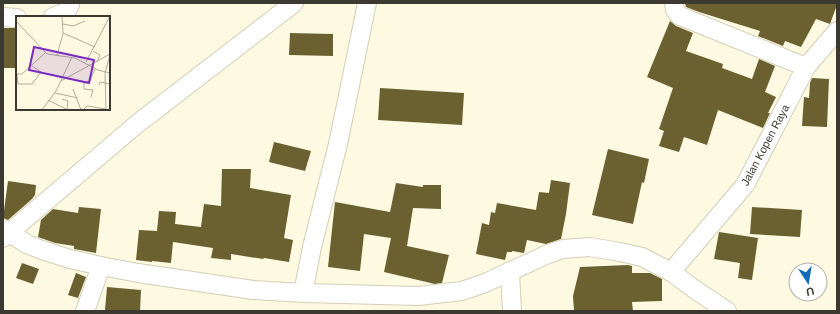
<svg xmlns="http://www.w3.org/2000/svg" width="840" height="314" font-family="Arial,sans-serif">
<style>
.building{fill:#6a6030}
.lines{fill:none;stroke-linecap:round;stroke-linejoin:round}
.minor-casing{stroke:#d3ceb7;stroke-width:20}
.minor{stroke:#fff;stroke-width:18}
.labels{text-anchor:middle;stroke-width:4;stroke-linejoin:round;paint-order:stroke}
.street-label{font-size:11px;fill:#3b3930;stroke:#fff}
.inset-road{fill:none;stroke:#b0ad9b;stroke-width:1}
.view{fill:#7b2cbf;fill-opacity:0.15;stroke:#7b2cbf;stroke-width:2}
.inset-edge{fill:none;stroke:#3b3930;stroke-width:2}
</style>
<rect width="100%" height="100%" fill="#fefae2"/>
<g class="building">
<path d="M685,3H837V5L830,24L816,19L801,47L785,41L783,46L758,36L760,31L699,12L686,7Z"/>
<path d="M670,21L676,26L693,33L686,51L723,64L722,68L752,79L759,59L775,66L765,92L776,97L768,113H770L763,128L718,110L707,145L684,137L679,152L659,146L664,131L659,129L673,88L647,77Z"/>
<rect x="3" y="28" width="14" height="40"/>
<path d="M290,33L333,34V56L289,55Z"/>
<path d="M812,78L829,79L827,127L802,126L804,97L809,98L810,83Z"/>
<path d="M380,88L464,93L462,125L378,120Z"/>
<path d="M274,142L311,151L305,171L269,162Z"/>
<path d="M608,149L649,159L644,183L642,182L633,224L592,215Z"/>
<path d="M222,169H251L250,188L291,195L284,238L293,240L289,262L264,258L263,259L231,254V260L211,258L213,248L173,242L171,263L152,261V262L136,260L139,230L157,231L159,211L176,212L175,224L201,227L204,204L221,206Z"/>
<path d="M551,180L570,183L566,214L561,239L546,244L527,240L524,253L512,251V252H507L505,260L476,254L482,223L489,225L491,212L495,213L497,203L536,210L539,192L549,193Z"/>
<path d="M8,181L36,185L35,195L32,199L8,220L3,218Z"/>
<path d="M396,183L423,187V185H441V209L413,208L407,246L449,255L442,283L435,284L384,272L391,238L364,234L360,271L328,267L335,202L390,212Z"/>
<path d="M79,207L101,209L96,253L74,249V246L55,243L38,237L41,220L53,209L78,213Z"/>
<path d="M752,207L802,210L800,237L750,234Z"/>
<path d="M719,232L758,238L752,280L738,278L740,263L714,259Z"/>
<path d="M22,263L39,269L33,284L16,278Z"/>
<path d="M628,265L632,266V273H650L662,279V301L632,302L633,311H592V310L574,311L573,296L580,267Z"/>
<path d="M76,273L86,277L78,298L68,295Z"/>
<path d="M107,287L141,290L140,311L105,310Z"/>
</g>
<g class="lines">
<defs>
<g id="minor">
<path d="M674,3L675,10L680,16L806,67"/>
<path d="M3,17L17,18"/>
<path d="M53,17L66,12L70,5L69,3"/>
<path d="M3,229L27,244L42,250L70,259L101,266L138,273L253,290L303,293L418,296L462,291L485,283L548,254L563,249L590,247L620,252L642,257L671,272L697,291L727,311"/>
<path d="M3,238L137,124L294,3"/>
<path d="M510,271L512,311"/>
<path d="M671,272L745,185L806,67L837,31"/>
<path d="M303,293L312,247L338,144L367,3"/>
<path d="M85,311L101,266"/>
</g>
</defs>
<use href="#minor" class="minor-casing"/>
<use href="#minor" class="minor"/>
</g>
<g class="labels">
<g class="street-label">
<text transform="translate(765 145) rotate(-62)" y="4">Jalan Kopen Raya</text>
</g>
</g>
<g transform="translate(16 16)">
<rect width="94" height="94" fill="#fefae2"/>
<path class="inset-road" d="M0,5L31,38L59,42L82,54L94,57M47,8L57,10L69,5M47,17L79,31M77,35L84,39L81,46M41,39L47,18L46,0M70,46L94,0M0,58H6L29,37M1,58L2,68H16L25,56L16,50M45,65L94,38M83,69L84,66L94,68M57,73L65,94M39,77L62,82M75,81L77,74L68,73V66L74,65L79,53M46,83L52,85L51,94M32,84L52,94M26,94L40,75L56,41M67,94L71,90L90,93M90,94L89,57L94,39"/>
<path class="view" d="M18,31L78,44L73,67L13,54Z"/>
<rect width="94" height="94" class="inset-edge"/>
</g>
<rect width="840" height="314" fill="none" stroke="#3b3930" stroke-width="8"/>
<g transform="translate(808 282) rotate(168)"><circle r="19" fill="#ffffff" stroke="#b1b0ac"/>
<path d="M0-3L7 15L0 10L-7 15Z" fill="#126ab8"/>
<text y="-6" font-size="11" font-weight="bold" text-anchor="middle" fill="#3b3930">U</text>
</g>
</svg>
